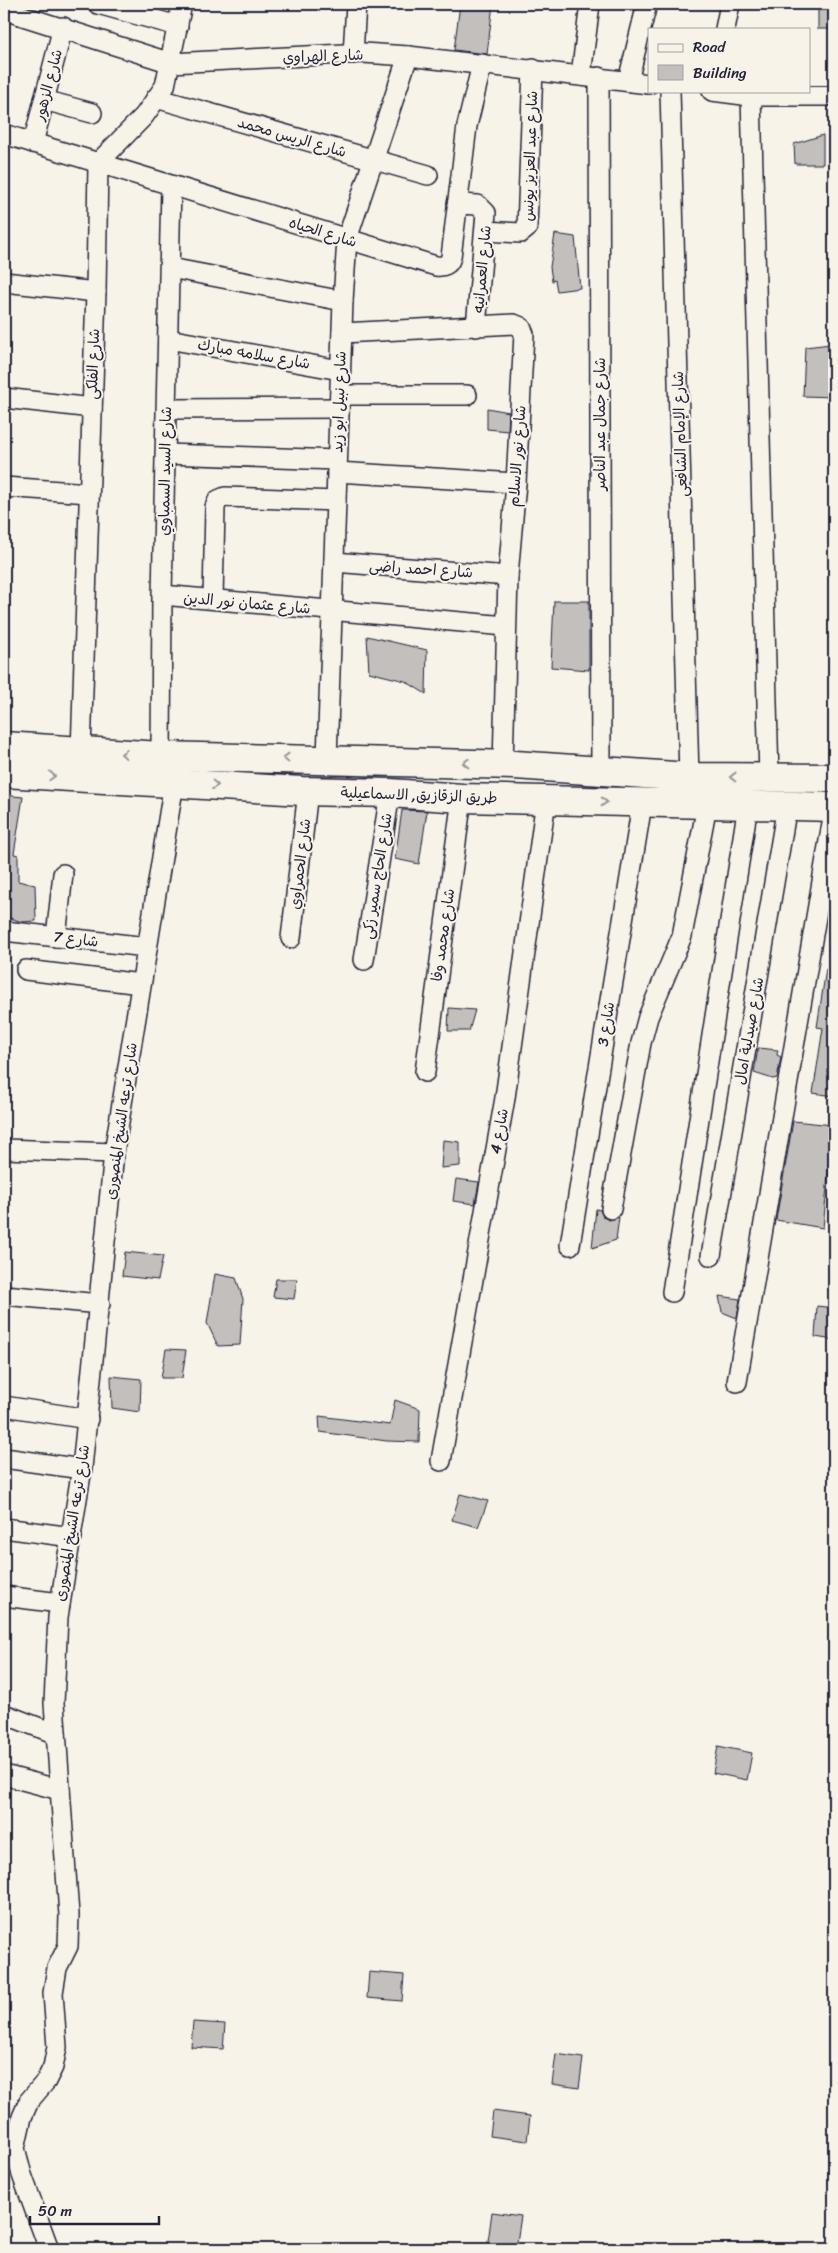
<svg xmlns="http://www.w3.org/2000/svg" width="838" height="2253" font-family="Sriracha,'Playpen Sans Arabic',sans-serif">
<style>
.building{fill:#c2bfbd;stroke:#22223b}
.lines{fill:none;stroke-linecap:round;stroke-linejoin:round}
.street-casing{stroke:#22223b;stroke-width:22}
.highway-casing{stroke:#22223b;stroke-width:31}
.street{stroke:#f7f3e8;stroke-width:19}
.highway{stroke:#f7f3e8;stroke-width:28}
.oneway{stroke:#97959a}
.labels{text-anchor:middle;stroke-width:4;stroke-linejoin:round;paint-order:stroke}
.street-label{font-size:15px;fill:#22223b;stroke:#f7f3e8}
</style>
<rect width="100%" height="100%" fill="#f7f3e8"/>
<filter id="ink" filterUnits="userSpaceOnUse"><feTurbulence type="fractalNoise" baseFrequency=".02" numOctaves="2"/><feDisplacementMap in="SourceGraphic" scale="10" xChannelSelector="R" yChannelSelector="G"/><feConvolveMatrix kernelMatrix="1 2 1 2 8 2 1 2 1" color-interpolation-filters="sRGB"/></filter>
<g filter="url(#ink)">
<g class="building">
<path d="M460,4H493L487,54L454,50Z"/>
<rect x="818" y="4" width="16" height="25"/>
<path d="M823,135V164H795L794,144Z"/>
<path d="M555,234L575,237L580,288L557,291L555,280L552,281L550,267Z"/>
<path d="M831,344L833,397L803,396L805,347Z"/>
<path d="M487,408L509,412L508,431L487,429Z"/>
<path d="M554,601H589V670L551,667Z"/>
<path d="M367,636L427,650L426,694L405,681L369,672Z"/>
<path d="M4,795L23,797L14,854L18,855V881L35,885L36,921L22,922L4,916Z"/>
<path d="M402,810L427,811L419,864L395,859Z"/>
<path d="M826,969H834V1096L813,1093L823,1028L817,1027Z"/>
<path d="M449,1008L475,1010L469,1031H448Z"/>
<path d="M758,1048L778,1050L777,1055L781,1057L777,1078L773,1079L754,1073Z"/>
<path d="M793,1121L833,1125L823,1228L776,1220Z"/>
<path d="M443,1140L460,1142V1166L441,1168Z"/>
<path d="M456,1179L479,1182L475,1204L453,1201Z"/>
<path d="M596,1209L600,1210L603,1217L609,1220L619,1217L616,1240L592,1248Z"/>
<path d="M125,1252L163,1256L158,1280L122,1276Z"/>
<path d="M215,1274L236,1278L243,1299L240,1345L218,1346L207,1323Z"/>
<path d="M276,1279H297L294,1299L273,1297Z"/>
<path d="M719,1296L740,1299L737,1318L722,1312Z"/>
<path d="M817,1306L834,1308V1340L815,1337Z"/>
<path d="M166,1349L186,1350L182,1378H161Z"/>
<path d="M111,1376L141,1379L140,1412L112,1408Z"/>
<path d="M395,1400L420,1409L419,1442L387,1441L320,1432L319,1416L390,1425Z"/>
<path d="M460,1494L488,1501L478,1527L452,1520Z"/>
<path d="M718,1746L752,1753L747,1780L713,1773Z"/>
<path d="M369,1972L404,1975L402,2001L367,1998Z"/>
<path d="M193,2022L225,2024L223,2049L191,2047Z"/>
<path d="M556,2054L583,2058L579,2088L552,2084Z"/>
<path d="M493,2111L530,2116L527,2141L490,2136Z"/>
<path d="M492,2212L521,2216L516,2249H487Z"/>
</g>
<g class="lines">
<defs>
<g id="street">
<path d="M98,4L178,26"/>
<path d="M4,10L171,63L363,53L408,56L649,84"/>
<path d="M725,29L730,4"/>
<path d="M353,54L356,4"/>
<path d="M581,75L590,4"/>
<path d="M599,77L601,770"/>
<path d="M628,81L647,4"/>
<path d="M670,91L689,777"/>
<path d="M712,91L751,96H834"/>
<path d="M751,96L769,778"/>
<path d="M156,98L428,175"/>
<path d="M44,100L92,113"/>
<path d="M4,134L436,266C443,267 449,265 451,257L467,126L482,64"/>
<path d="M33,143L63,27"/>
<path d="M457,204L478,205L486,213L476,327"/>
<path d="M485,231L521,233L527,228L533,69"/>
<path d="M170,268L343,301"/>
<path d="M4,282L96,292"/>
<path d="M342,333L514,324L521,327L524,334L516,483L508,576L503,764"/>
<path d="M168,339L340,370"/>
<path d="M340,395H467"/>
<path d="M4,398L92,408"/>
<path d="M167,409L339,408"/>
<path d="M166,454L337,460"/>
<path d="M337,472L516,483"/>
<path d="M4,487L89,493"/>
<path d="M334,562L508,576"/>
<path d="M162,595L506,626"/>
<path d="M213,599L215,507L218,500L225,497L336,501"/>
<path d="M81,752L96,292L98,163L144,116L165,86L182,4"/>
<path d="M161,756L162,595L171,186"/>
<path d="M327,758L343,301L347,239L408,56"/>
<path d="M4,931L147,947"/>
<path d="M56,937L63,874"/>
<path d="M291,938L308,791"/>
<path d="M364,960L390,793"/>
<path d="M26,970L141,984"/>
<path d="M425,1072L462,798"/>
<path d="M4,1149L114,1153"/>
<path d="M611,1209L641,1043L648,1017L682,936L707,805"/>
<path d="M570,1245L642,804"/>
<path d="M711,1256L787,806"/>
<path d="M672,1292L748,805"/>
<path d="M4,1295L100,1304"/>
<path d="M737,1382L834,811"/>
<path d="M4,1406L88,1419"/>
<path d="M4,1458L82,1469"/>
<path d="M441,1461L505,1098L546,800"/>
<path d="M4,1528L72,1537"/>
<path d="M4,1596L60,1603"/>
<path d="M4,1714L56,1734"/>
<path d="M4,1775L60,1790"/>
<path d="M49,2249L22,2175L15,2148L22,2117L29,2101L46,2081L53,2067L57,2047L53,1993L57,1968L68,1946L69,1915L54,1703L58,1617L82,1468L114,1153L174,783"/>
</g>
<g id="highway">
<path d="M4,746L161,756L515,765L689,777L834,778"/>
<path d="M4,773L302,791L390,793L462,798L834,807"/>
</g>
</defs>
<use href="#street" class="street-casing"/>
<use href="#highway" class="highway-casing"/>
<use href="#street" class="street"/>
<use href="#highway" class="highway"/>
</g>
<defs><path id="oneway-chevron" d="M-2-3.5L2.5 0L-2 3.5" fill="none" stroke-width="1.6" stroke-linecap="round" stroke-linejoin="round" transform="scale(1.25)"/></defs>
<g class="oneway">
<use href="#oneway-chevron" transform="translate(124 754) rotate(-177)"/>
<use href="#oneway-chevron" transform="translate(286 758) rotate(-179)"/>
<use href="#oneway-chevron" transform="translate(466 763) rotate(-178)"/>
<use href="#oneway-chevron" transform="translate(52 776) rotate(3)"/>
<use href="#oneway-chevron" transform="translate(733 777) rotate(-179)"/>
<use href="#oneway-chevron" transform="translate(215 785) rotate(4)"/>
<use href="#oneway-chevron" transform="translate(604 802) rotate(2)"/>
</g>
</g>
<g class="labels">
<g class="street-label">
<text transform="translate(323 56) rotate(-2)" y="5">شارع الهراوي</text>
<text transform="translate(48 85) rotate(-75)" y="5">شارع الزهور</text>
<text transform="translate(292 137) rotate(16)" y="5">شارع الريس محمد</text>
<text transform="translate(530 156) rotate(-88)" y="5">شارع عبد العزيز يونس</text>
<text transform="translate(323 232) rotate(17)" y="5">شارع الحياه</text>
<text transform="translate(482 269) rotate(-85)" y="5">شارع العمرانيه</text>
<text transform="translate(254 354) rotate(10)" y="5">شارع سلامه مبارك</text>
<text transform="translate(93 364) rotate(-88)" y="5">شارع الفلكى</text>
<text transform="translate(339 402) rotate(-88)" y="5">شارع نبيل ابو زيد</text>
<text transform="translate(600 424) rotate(-90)" y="5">شارع جمال عبد الناصر</text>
<text transform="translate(680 434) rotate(-92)" y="5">شارع الإمام الشافعى</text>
<text transform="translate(517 456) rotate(-86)" y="5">شارع نور الاسلام</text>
<text transform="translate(165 471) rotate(-89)" y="5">شارع السيد السمباوي</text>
<text transform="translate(421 569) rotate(4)" y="5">شارع احمد راضى</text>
<text transform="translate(247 603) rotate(5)" y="5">شارع عثمان نور الدين</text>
<text transform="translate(419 795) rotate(2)" y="5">طريق الزقازيق, الاسماعيلية</text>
<text transform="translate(300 864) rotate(-83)" y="5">شارع الحمراوي</text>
<text transform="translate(377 876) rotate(-81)" y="5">شارع الحاج سمير زكى</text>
<text transform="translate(443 935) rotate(-82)" y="5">شارع محمد وفا</text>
<text transform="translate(76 939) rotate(7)" y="5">شارع 7</text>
<text transform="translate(606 1024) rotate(-81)" y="5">شارع 3</text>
<text transform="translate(749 1031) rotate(-80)" y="5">شارع صيدلية امال</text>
<text transform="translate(121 1121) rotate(-82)" y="5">شارع ترعه الشيخ المنصورى</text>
<text transform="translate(499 1131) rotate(-80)" y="5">شارع 4</text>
<text transform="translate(72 1523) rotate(-81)" y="5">شارع ترعه الشيخ المنصورى</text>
</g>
</g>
<rect width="838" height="2253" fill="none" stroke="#f7f3e8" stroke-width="20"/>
<rect x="10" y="10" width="818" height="2233" fill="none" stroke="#22223b" stroke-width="2" filter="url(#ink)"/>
<rect x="648" y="28" width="162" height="65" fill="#f7f3e8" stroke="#a29fa3"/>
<rect x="658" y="44" width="25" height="8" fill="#f7f3e8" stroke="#a29fa3"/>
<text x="693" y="52" font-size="15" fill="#22223b">Road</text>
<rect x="658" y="65" width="25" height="15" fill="#c2bfbd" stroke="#a29fa3"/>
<text x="693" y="78" font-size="15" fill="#22223b">Building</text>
<path d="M30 2216v8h129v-8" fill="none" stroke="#22223b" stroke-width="2.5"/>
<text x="38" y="2216" font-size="15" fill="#22223b" stroke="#f7f3e8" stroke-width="4" paint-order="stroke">50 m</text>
</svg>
